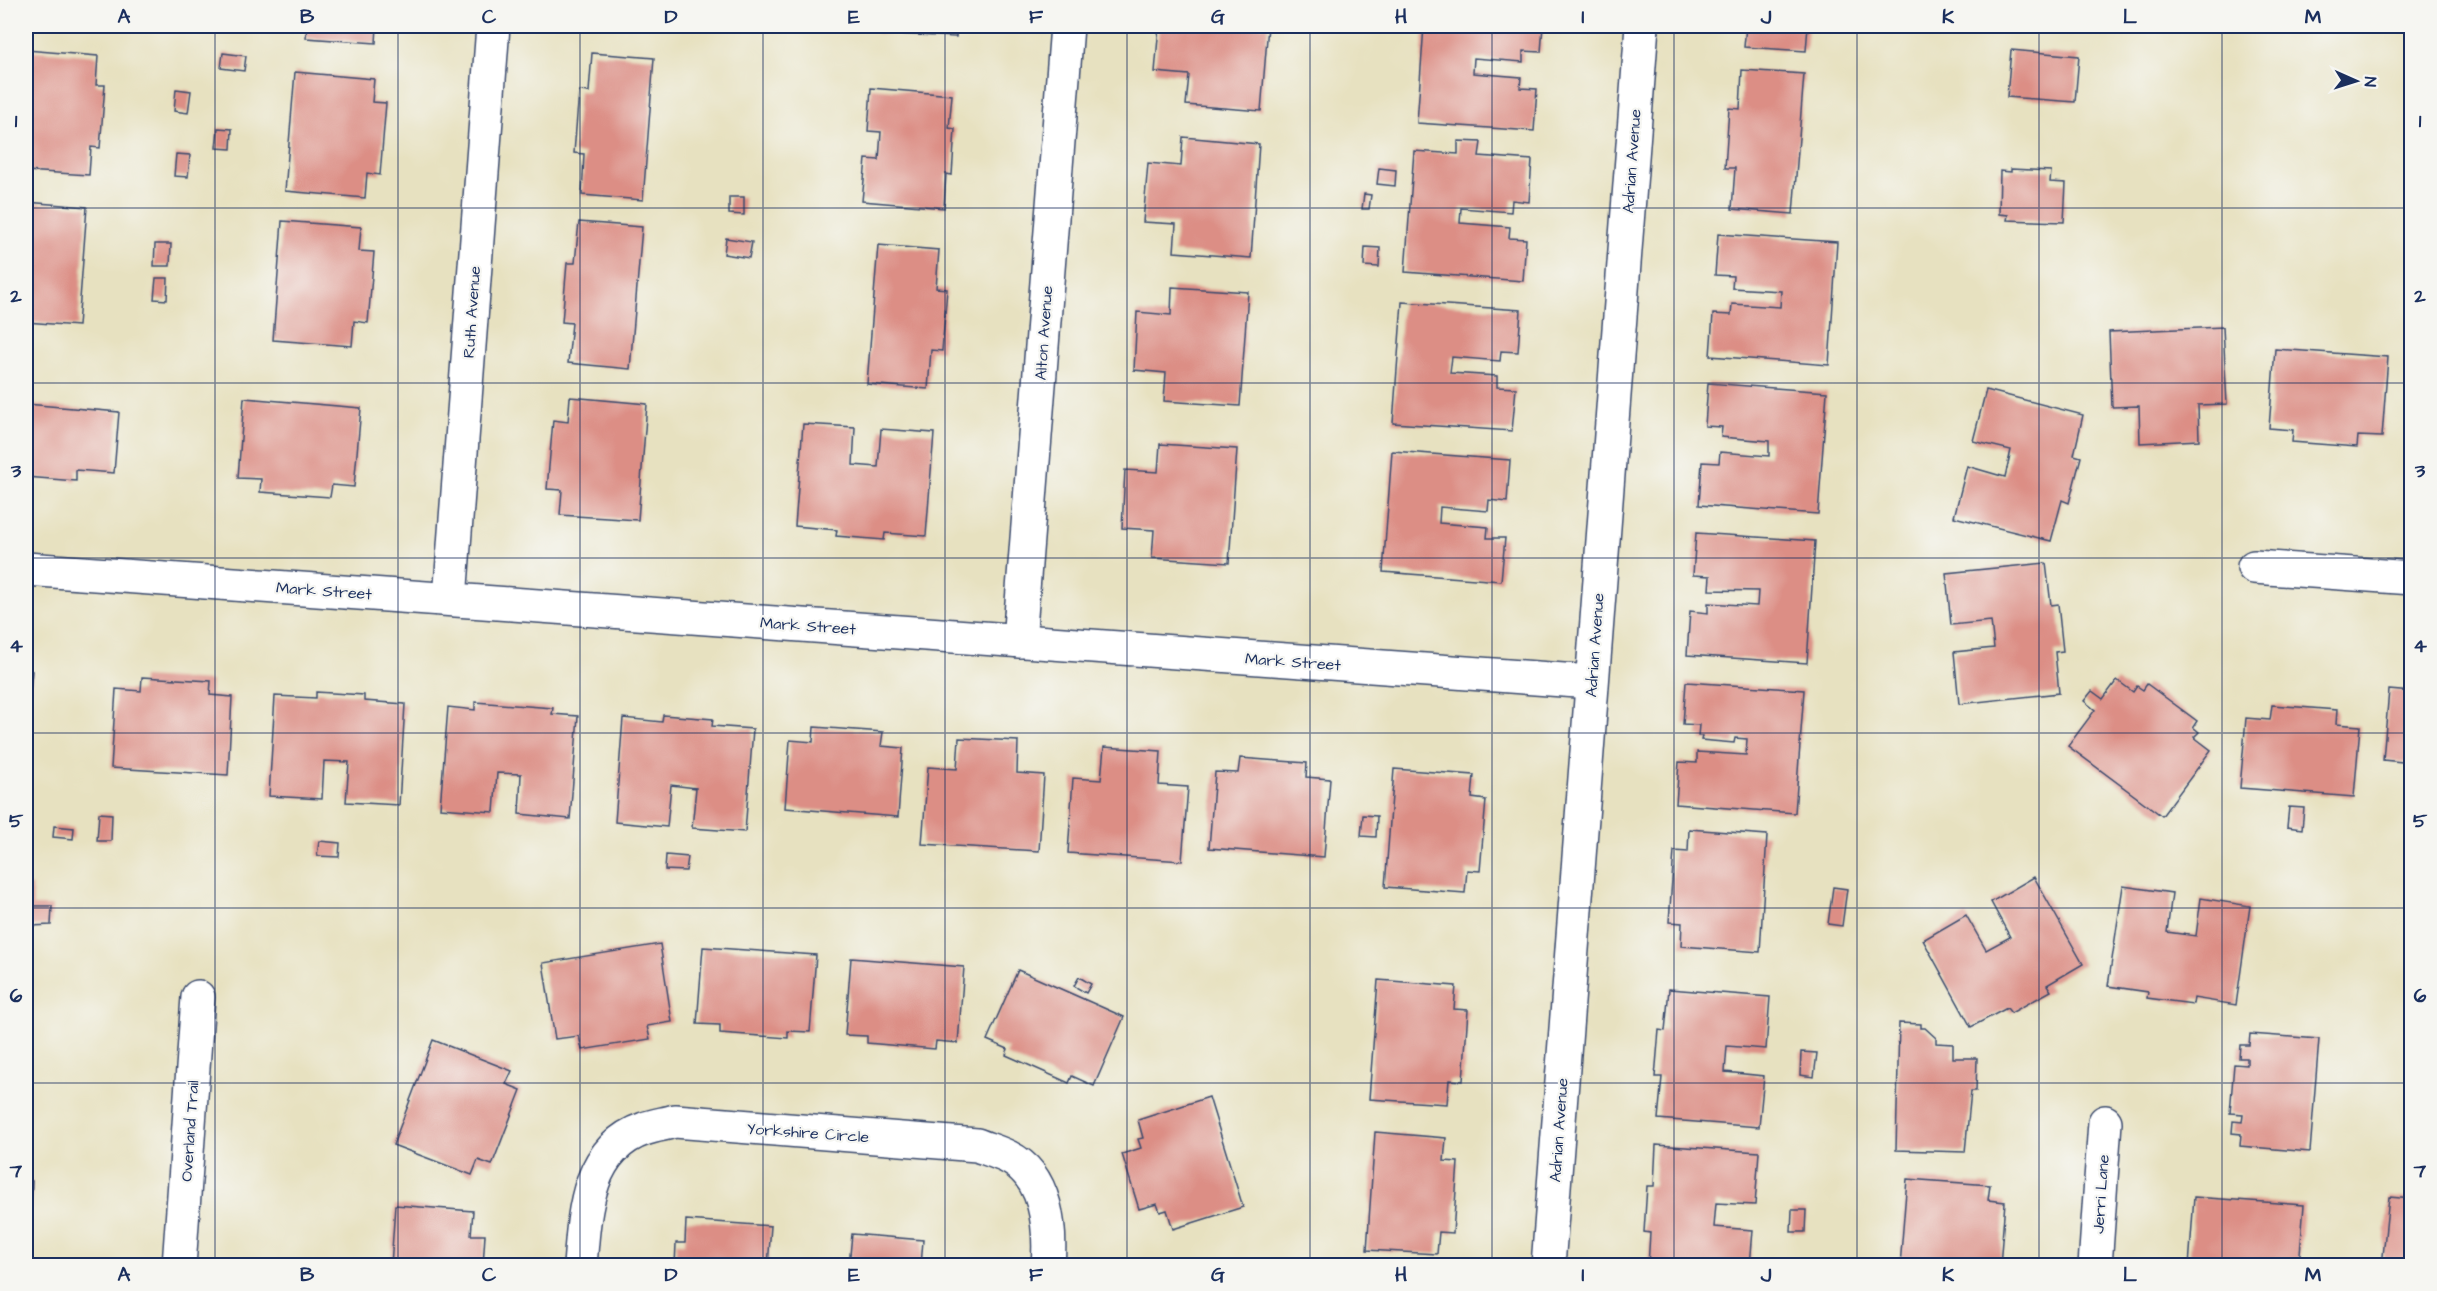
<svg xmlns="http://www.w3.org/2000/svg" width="2437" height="1291" font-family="'Architects Daughter',sans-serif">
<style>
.building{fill:#dc8e85}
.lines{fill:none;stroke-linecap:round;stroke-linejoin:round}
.street-casing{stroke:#3a4a6d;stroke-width:36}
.street{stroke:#fff;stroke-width:33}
.grid{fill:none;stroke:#1b2f5e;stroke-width:1.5;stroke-opacity:0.55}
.labels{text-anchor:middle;stroke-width:4.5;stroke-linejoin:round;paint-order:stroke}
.street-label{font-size:16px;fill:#1b2f5e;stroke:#f6f6f2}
.neatline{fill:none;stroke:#1b2f5e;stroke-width:2}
.grid-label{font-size:20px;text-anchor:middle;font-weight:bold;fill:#1b2f5e}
</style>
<rect width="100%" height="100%" fill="#f6f6f2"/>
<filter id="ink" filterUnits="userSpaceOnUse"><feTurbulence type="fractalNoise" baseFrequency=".0167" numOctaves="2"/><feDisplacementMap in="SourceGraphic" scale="12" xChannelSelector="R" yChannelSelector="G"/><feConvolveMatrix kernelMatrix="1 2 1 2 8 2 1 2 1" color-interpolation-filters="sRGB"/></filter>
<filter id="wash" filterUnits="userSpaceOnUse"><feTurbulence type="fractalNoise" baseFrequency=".008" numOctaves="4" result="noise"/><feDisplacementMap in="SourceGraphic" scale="24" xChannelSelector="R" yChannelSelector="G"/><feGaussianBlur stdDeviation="1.35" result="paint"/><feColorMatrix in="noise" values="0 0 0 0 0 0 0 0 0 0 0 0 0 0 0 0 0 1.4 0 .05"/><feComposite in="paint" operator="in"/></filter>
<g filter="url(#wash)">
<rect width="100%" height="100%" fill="#e7e1c0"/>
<g id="blocks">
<g class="building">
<path d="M307,26H377L376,43L306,38Z"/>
<path d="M876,26H957L956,37L876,33Z"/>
<path d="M1159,26H1268L1261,111L1186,105L1189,75L1155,72Z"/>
<path d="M1424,26H1543L1541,52L1523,51V62L1474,58L1473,73L1521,77L1520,88L1537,89L1534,131L1417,123Z"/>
<path d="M1746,26H1808L1806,51L1744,47Z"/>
<path d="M26,50L98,56L96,85H105L100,148L91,147L89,175L26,171Z"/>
<path d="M2011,50L2079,56L2075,102L2007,97Z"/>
<path d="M223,53L246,56L244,71L221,68Z"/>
<path d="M592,53L654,58L643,200L582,195L584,154L574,153L579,91L589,92Z"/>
<path d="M1742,70L1804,74L1793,214L1732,209L1735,168H1725L1729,108L1740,109Z"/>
<path d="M295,72L374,79L372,102L386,103L380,175L367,173L365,198L285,191Z"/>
<path d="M871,88L952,95L949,128L955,129L952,175L946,174L944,208L862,201L866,159L879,160L881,132L868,131Z"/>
<path d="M176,89L191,91L188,113L174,111Z"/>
<path d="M218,128L232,129L231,149L216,148Z"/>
<path d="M1183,137L1259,144L1251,258L1174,252L1176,224L1143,222L1148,163L1181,166Z"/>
<path d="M1458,141L1481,142L1479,156L1532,160L1529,202L1512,200L1511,212L1461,208L1460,223L1510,227L1509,238L1526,239L1523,281L1405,272L1414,151L1458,154Z"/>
<path d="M176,154L190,155L188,177L174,176Z"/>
<path d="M1379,168L1396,170L1395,186L1377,184Z"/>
<path d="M2011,169L2051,171L2050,182L2066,183L2064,222L2007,220L2008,215L1999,214L2000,171L2011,172Z"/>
<path d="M1364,194L1371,195L1369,209H1362Z"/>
<path d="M729,197H744V215L729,214Z"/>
<path d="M26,202L87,207L78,326L26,322Z"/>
<path d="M282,221L361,227L359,251L374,252L368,323L354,321L352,346L273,340Z"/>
<path d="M579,222L642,227L630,369L568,363L572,323L562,322L567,263H575Z"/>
<path d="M1718,234L1837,242L1829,365L1710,356L1713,314L1731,315L1732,304L1780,307L1781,291L1732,288L1733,276L1715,275Z"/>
<path d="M726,238L752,242L749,258L724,254Z"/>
<path d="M155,244H171L170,266H154Z"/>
<path d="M878,245L939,250L936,288L947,289L942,351L931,350L928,389L867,384Z"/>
<path d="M1365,247L1380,248L1379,267L1364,266Z"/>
<path d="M156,278H168L167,300L154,299Z"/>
<path d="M1172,287L1248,292L1240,406L1164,401L1166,373L1134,370L1137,312L1171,315Z"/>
<path d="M1402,302L1521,310L1518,352L1501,351L1500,361L1452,357L1450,373L1497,376V387L1516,388L1512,431L1393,423Z"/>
<path d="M2223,327L2227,404L2198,405L2199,440L2140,443L2139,406L2112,407L2109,332Z"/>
<path d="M2275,349L2388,357L2382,437L2358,436L2357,447L2292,442L2293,430L2269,428Z"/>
<path d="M1708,383L1827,392L1818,514L1699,505L1702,462L1719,463L1720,452L1769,456V441L1721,437L1722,427L1705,426Z"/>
<path d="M1986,390L2083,415L2074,455L2081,457L2069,503L2062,500L2051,541L1954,517L1967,466L2005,477L2011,450L1973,441Z"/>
<path d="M570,397L647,404L638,520L560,515L562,490L547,489L553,420L568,422Z"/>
<path d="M244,398L361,408L354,487L332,485L330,497L260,492L261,479L238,478Z"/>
<path d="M26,404L119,412L114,473L76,470V481L26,477Z"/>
<path d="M2410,413H2412V473H2405Z"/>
<path d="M803,424L855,427L853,465L878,467L881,429L934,433L926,536L885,533L884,540L836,536L837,530L795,526Z"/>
<path d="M1160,444L1237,449L1229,563L1152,558L1154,530L1122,528L1125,470L1158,472Z"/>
<path d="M1392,451L1510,460L1507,502L1489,500L1488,511L1440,507L1439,523L1488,527L1487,538H1505L1501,581L1383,572Z"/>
<path d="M1696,533L1815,541L1807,663L1687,655L1690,611L1708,613V603L1757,606L1758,591L1709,590L1710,576L1693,575Z"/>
<path d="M2046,563L2051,605L2058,604L2063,651L2055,652L2059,693L1959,704L1954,652L1994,648L1991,621L1951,625L1946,573Z"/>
<path d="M26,670L32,671L27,725H26Z"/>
<path d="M142,677L211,681L210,695L232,697L228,775L111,768L116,689L141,691Z"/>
<path d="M2117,680L2133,692L2137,686L2143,690L2147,684L2197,721L2193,727L2199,732L2194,737L2211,750L2162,816L2068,746L2095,710L2084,701L2092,691L2103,699Z"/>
<path d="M1686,682L1804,690L1795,813L1676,804L1679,762L1697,763V752L1746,755L1747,739L1735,738L1734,743L1701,740L1702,736H1698L1699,725L1683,724Z"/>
<path d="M2389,690L2412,692V763L2383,760Z"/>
<path d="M316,692L364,695V701L405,704L399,805L346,802L349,762L324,761L322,799L269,796L275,696L316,698Z"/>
<path d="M475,702L553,708L552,714L578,716L570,819L519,814L521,774L497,773L494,812L440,808L448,707L475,710Z"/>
<path d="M2272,705L2337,710L2336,724L2360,726L2354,797L2240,788L2246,718L2270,720Z"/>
<path d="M663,715L713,719L712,726L753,729L745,832L692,828L696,788L671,785L667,827L615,822L623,718L662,722Z"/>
<path d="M814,727L883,732L881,746L903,748L898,817L785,808L790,740L813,742Z"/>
<path d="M959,738L1018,741L1017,773L1044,775L1039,851L922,844L928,767L957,769Z"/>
<path d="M1104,747L1161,751L1159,785L1188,787L1182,861L1068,853L1073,778L1101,780Z"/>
<path d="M1240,758L1307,763L1306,777L1330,779L1324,857L1209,848L1215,772L1238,773Z"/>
<path d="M1394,769L1474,775L1472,798L1486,800L1480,871L1467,870L1465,893L1385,887Z"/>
<path d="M2289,807L2304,808L2302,829L2287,827Z"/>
<path d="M99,813L112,814L111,841H97Z"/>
<path d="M1363,815L1377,816L1376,837L1361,836Z"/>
<path d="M54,826L74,828L73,839L53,837Z"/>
<path d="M1689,829L1767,835L1760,952L1681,946L1682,923L1669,922L1674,851L1688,852Z"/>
<path d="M319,841L340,843L339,857L317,856Z"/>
<path d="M666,855L688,857L686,871L665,870Z"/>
<path d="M2034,877L2083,964L2047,985L2051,991L2011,1013L2007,1008L1971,1027L1923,940L1966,915L1986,950L2010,937L1991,902Z"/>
<path d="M26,886H32L33,909V906H52L51,925L31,926L30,975H26Z"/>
<path d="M2123,886L2172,893L2167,932L2196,936L2201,898L2250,906L2236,1005L2194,998L2193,1004L2147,998L2148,992L2108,986Z"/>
<path d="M1833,887L1847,889L1842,926L1828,924Z"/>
<path d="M660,944L672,1022L647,1026L650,1039L582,1050L579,1036L555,1039L543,963Z"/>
<path d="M703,947L816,955L810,1032L788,1031V1038L720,1033V1025L697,1024Z"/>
<path d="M851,958L964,967L958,1043L936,1041L935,1049L867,1043V1036L845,1035Z"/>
<path d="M1018,970L1124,1017L1094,1086L1072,1076L1069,1083L1006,1055L1008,1049L987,1040Z"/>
<path d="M1079,977L1091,984L1086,993L1074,986Z"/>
<path d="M1378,980L1456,986L1454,1009L1468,1010L1463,1081L1449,1080L1447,1104L1369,1099Z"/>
<path d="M1669,989L1770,997L1766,1049L1727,1046L1725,1072L1764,1076L1759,1127L1658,1119L1662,1077H1655L1659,1030L1665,1031Z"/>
<path d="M1899,1023L1921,1024V1028H1925L1936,1038V1043L1953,1044V1058H1977L1976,1091H1971L1965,1152L1896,1150Z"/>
<path d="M2250,1034L2319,1039L2310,1152L2240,1146L2241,1134L2232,1133L2233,1121L2242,1122L2243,1114L2230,1113L2234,1064L2247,1065V1058H2239L2240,1045H2249Z"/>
<path d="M433,1040L512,1071L506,1084L521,1090L492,1165L478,1160L472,1175L393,1145Z"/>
<path d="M1801,1052L1817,1053L1814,1077L1800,1075Z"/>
<path d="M1209,1097L1243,1207L1173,1229L1167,1210L1160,1212L1157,1204L1139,1209L1122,1154L1141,1148L1138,1139L1143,1138L1138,1120Z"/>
<path d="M1375,1132L1446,1138L1444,1161L1458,1162L1453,1233L1439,1232L1437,1254L1367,1250Z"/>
<path d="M1656,1145L1759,1152L1755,1205L1716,1203L1714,1227L1753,1230L1750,1266H1648L1650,1233L1644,1232L1647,1186H1654Z"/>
<path d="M1907,1179L1990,1185L1988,1200L2005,1202L2000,1266H1900Z"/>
<path d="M26,1181H32L31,1209H26Z"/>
<path d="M2194,1197L2304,1205L2299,1266H2189Z"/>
<path d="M2389,1197L2412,1199V1266H2382Z"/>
<path d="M395,1205L473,1211L471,1235H485L483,1266H391Z"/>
<path d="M1792,1210H1806L1805,1232H1791Z"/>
<path d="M686,1220L771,1226L768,1266H675L676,1243H685Z"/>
<path d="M852,1234L923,1240L921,1266H849Z"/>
</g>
</g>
</g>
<g filter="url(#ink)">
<use href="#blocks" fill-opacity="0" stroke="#3a4a6d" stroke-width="1.5"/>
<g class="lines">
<defs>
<g id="street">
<path d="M2254,567L2412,578"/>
<path d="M26,569L1591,682"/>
<path d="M450,599L493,26"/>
<path d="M1019,641L1067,26"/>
<path d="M179,1266L198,997"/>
<path d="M580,1266C584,1215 586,1149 644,1129C654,1125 665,1124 675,1121L977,1145C987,1149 998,1152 1008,1157C1047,1176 1051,1228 1048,1266"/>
<path d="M1548,1266L1642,26"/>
<path d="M2095,1266L2105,1122"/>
</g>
</defs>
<use href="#street" class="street-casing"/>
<use href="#street" class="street"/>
</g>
</g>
<path class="grid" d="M215,26V1266M398,26V1266M580,26V1266M763,26V1266M945,26V1266M1127,26V1266M1310,26V1266M1492,26V1266M1674,26V1266M1857,26V1266M2039,26V1266M2222,26V1266M26,208H2412M26,383H2412M26,558H2412M26,733H2412M26,908H2412M26,1083H2412"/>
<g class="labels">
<g class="street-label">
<text transform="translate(1631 161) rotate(-86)" y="6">Adrian Avenue</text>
<text transform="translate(471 312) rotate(-86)" y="6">Ruth Avenue</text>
<text transform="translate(1043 333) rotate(-86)" y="6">Alton Avenue</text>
<text transform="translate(324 590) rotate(4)" y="6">Mark Street</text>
<text transform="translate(808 625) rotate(4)" y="6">Mark Street</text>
<text transform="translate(1594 645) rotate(-86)" y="6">Adrian Avenue</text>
<text transform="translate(1293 661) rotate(4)" y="6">Mark Street</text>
<text transform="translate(1558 1130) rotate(-86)" y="6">Adrian Avenue</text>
<text transform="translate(189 1131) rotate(-86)" y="6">Overland Trail</text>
<text transform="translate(808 1132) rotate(4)" y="6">Yorkshire Circle</text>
<text transform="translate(2100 1194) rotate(-86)" y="6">Jerri Lane</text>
</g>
</g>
<rect width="2437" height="1291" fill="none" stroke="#f6f6f2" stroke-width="66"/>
<g transform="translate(2356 81) rotate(93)" stroke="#f6f6f2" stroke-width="4.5" paint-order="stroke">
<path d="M0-4.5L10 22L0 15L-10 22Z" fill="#1b2f5e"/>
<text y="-9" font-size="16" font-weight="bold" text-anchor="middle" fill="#1b2f5e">N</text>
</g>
<rect x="33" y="33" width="2371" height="1225" class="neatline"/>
<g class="grid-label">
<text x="124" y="23">A</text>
<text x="307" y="23">B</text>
<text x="489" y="23">C</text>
<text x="671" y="23">D</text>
<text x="854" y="23">E</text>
<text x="1036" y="23">F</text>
<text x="1218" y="23">G</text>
<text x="1401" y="23">H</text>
<text x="1583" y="23">I</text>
<text x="1766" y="23">J</text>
<text x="1948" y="23">K</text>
<text x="2130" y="23">L</text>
<text x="2313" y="23">M</text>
<text x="16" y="127">1</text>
<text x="2420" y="127">1</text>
<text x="16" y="302">2</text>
<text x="2420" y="302">2</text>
<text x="16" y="477">3</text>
<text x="2420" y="477">3</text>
<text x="16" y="652">4</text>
<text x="2420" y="652">4</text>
<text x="16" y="827">5</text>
<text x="2420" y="827">5</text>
<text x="16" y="1002">6</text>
<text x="2420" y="1002">6</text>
<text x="16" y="1177">7</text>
<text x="2420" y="1177">7</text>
<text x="124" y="1281">A</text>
<text x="307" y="1281">B</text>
<text x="489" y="1281">C</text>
<text x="671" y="1281">D</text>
<text x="854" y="1281">E</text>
<text x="1036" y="1281">F</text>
<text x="1218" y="1281">G</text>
<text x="1401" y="1281">H</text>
<text x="1583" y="1281">I</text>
<text x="1766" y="1281">J</text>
<text x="1948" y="1281">K</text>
<text x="2130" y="1281">L</text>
<text x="2313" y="1281">M</text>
</g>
</svg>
